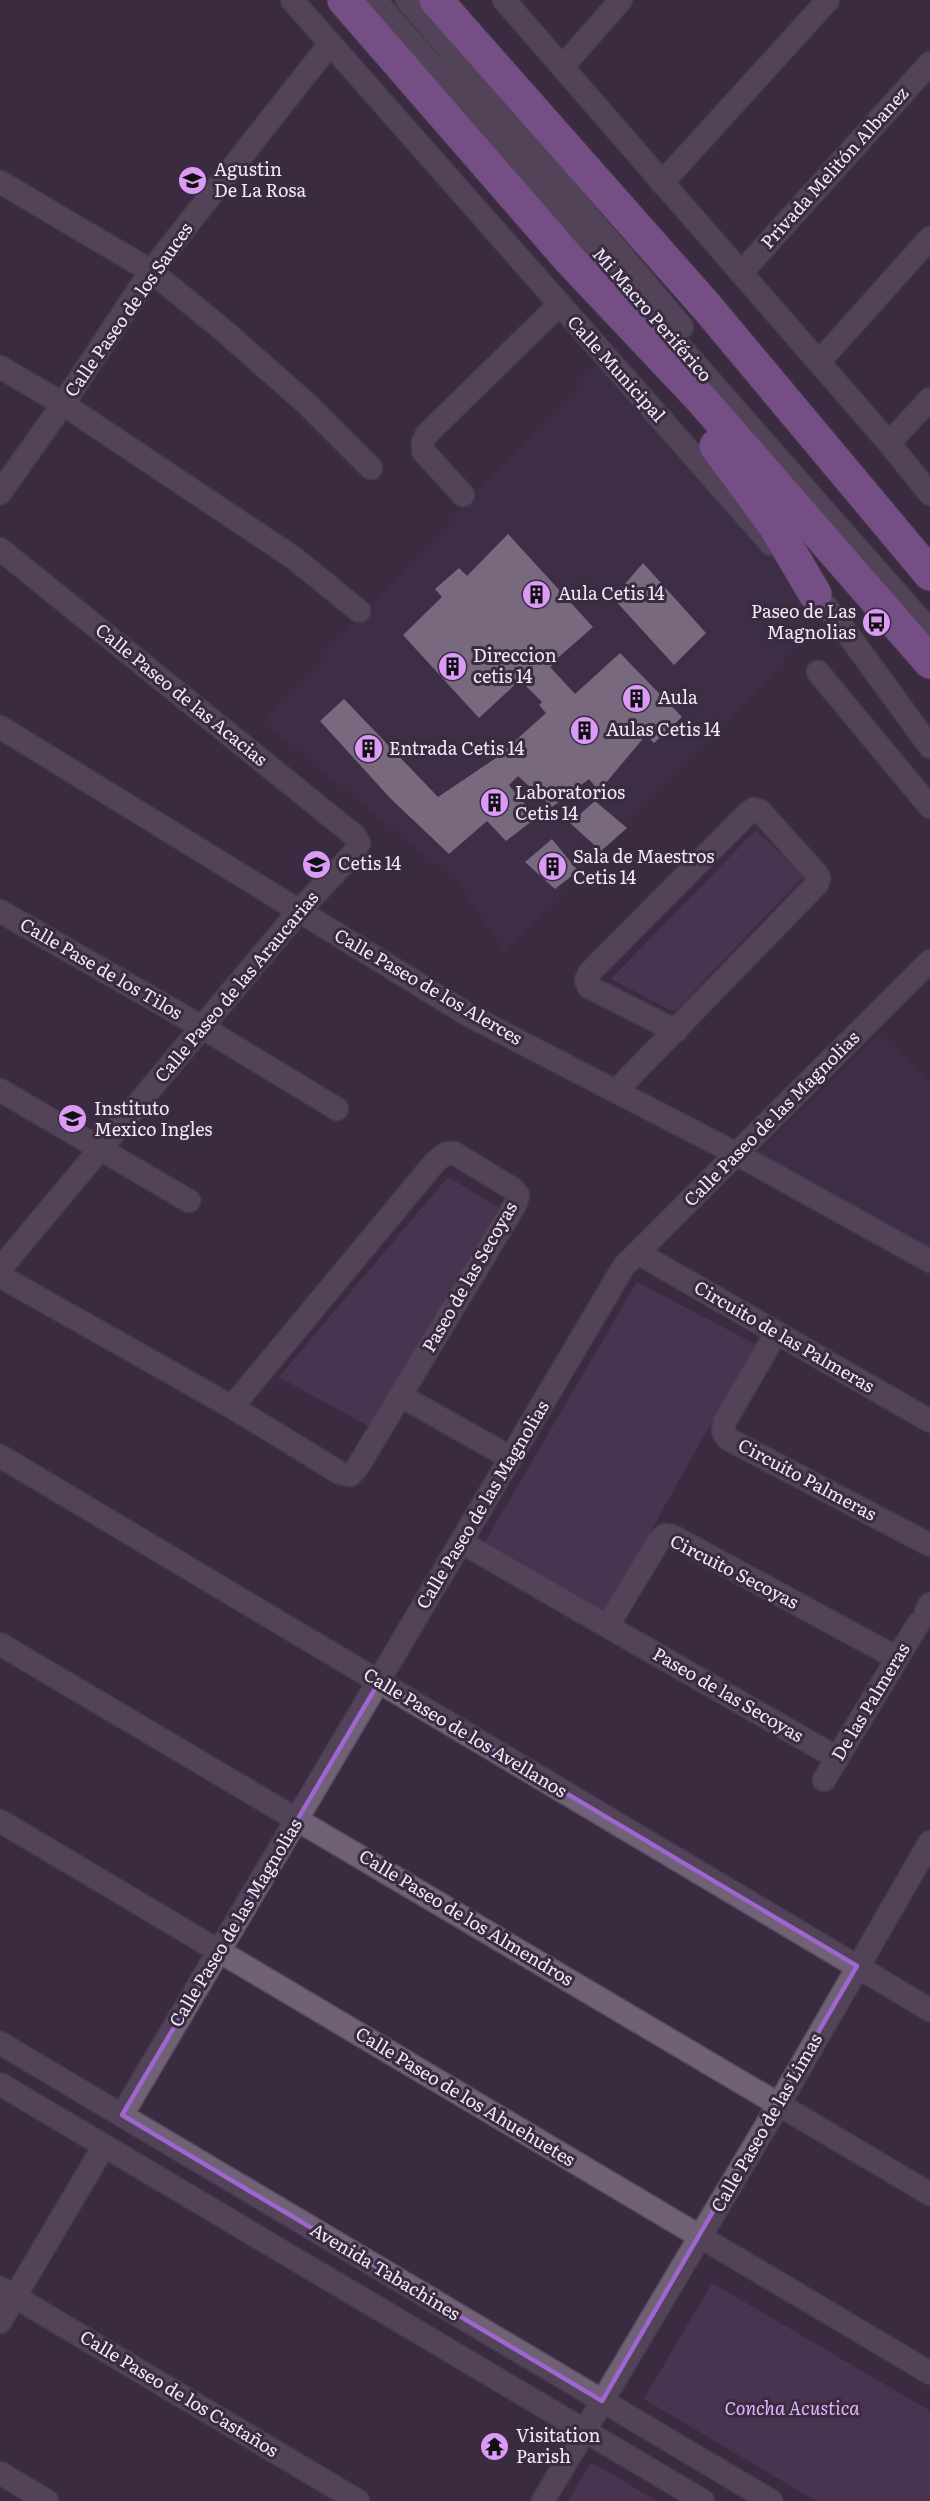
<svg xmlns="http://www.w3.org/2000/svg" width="930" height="2501" font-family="Literata,serif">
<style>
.built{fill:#44324c}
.green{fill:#593f64}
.building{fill:#c4b4cc}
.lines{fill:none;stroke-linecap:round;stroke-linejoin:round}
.minor-casing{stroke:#574b5c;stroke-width:25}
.highway-casing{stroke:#574b5c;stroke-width:35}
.minor{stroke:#706177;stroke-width:22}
.highway{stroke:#bb78d7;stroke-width:33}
.marked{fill:none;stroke:#9f65d0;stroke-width:4.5;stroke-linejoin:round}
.labels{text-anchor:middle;stroke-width:6;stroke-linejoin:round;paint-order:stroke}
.street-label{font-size:18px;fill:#f2e9f6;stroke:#3a2c40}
.poi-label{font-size:18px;fill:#f2e9f6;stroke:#3a2c40;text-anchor:start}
.park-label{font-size:18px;font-style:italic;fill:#e4b3fb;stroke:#3a2c40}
</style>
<rect width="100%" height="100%" fill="#3a2c40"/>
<g class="built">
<path d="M598,364L825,615L752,697L504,951L459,884L262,721Z"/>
<path d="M884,1031L930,1084V1250L753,1156Z"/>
</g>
<g class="green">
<path d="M756,830L804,876L674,1012L611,979Z"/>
<path d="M448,1177L500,1208L370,1427L279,1377Z"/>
<path d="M637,1282L755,1344L604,1615L482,1547Z"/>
<path d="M712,2283L930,2411V2501H816L644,2399Z"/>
<path d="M591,2462L657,2501H568Z"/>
</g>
<g class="building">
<path d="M508,534L593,627L552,663L554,664L550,667L575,694L620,653L682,717L654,743L646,735L599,791L589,779L552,807L518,776L509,785L536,818L506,841L487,821L449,854L391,799L320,721L344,699L438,797L496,758L546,713L539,705L542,702L520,680L479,718L403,635L442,597L435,589L459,568L467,576Z"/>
<path d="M643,563L706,633L674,665L613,598Z"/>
<path d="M595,801L627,828L601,851L570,823Z"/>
<path d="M552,839L578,871L555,889L525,862Z"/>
</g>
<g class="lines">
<defs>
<g id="minor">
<path d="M292,0L771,544"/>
<path d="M375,0L930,631"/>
<path d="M407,0L682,327"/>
<path d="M504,0L889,443L930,494"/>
<path d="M563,66L621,0"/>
<path d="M0,182L151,271L223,330L306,403L371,468"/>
<path d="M662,183L828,0"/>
<path d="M741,273L930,63"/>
<path d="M819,362L930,238"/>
<path d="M0,367L63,404L294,558L359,611"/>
<path d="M889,443L930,399"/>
<path d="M0,493L63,404L151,271L329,45"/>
<path d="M463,495L423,451V442L427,434L559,305"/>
<path d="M0,549L355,836L359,843L354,853L299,911L0,1269"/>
<path d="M806,584L836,618L930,747"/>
<path d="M818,672L930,807"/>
<path d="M0,727L470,1016L737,1154L930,1261"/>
<path d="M0,911L202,1027L337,1109"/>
<path d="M0,1090L189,1201"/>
<path d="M616,1091L817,884L819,878L816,873L760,811L754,809L748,813L590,972L586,980L589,987L676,1031"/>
<path d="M638,1253L930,1421"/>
<path d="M0,1276L232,1407L340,1473L350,1475L357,1468L516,1203L518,1195L513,1189L454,1153L445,1154L435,1162L232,1407"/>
<path d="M776,1333L725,1421L723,1431L728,1439L930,1545"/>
<path d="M401,1396L511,1458"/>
<path d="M0,1456L930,2010"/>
<path d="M461,1542L837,1758"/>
<path d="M926,1611L930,1604"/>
<path d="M608,1625L658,1542L665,1535L672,1536L897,1658"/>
<path d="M0,1644L930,2194"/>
<path d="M824,1780L918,1624"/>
<path d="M0,1821L930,2373"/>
<path d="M0,2043L771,2501"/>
<path d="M0,2084L703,2501"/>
<path d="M122,2115L624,1266L930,961"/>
<path d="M0,2288L358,2501"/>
<path d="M0,2322L104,2146"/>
<path d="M0,2473L47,2501"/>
<path d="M543,2501L779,2104L930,1842"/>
</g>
<g id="highway">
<path d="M344,0L569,259L702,400L930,662"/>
<path d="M436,0L706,306L930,574"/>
<path d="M716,446L775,526L815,594"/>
</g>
</defs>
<use href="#minor" class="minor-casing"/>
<use href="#highway" class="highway-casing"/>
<use href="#minor" class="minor"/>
<use href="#highway" class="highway"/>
</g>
<path d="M0 0H930V2501H0ZM379,1682L857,1966L602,2401L122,2115Z" fill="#3a2c40" fill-opacity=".55" fill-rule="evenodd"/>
<path class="marked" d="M379,1682L857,1966L602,2401L122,2115Z"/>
<defs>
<symbol id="school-disc" viewBox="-11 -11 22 22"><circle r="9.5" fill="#da9af6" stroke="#3a2c40"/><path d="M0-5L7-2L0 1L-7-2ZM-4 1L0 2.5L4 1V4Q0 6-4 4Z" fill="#111"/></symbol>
<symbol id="building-disc" viewBox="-11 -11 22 22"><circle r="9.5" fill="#da9af6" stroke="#3a2c40"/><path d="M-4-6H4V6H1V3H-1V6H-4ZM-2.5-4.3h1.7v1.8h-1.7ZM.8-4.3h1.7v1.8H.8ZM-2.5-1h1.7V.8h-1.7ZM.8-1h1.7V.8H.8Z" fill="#111"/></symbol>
<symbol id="bus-disc" viewBox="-11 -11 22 22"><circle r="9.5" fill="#da9af6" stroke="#3a2c40"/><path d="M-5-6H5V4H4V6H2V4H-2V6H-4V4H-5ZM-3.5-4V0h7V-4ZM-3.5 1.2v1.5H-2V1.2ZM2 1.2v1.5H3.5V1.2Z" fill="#111"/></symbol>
<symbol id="university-disc" viewBox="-11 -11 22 22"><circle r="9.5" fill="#da9af6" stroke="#3a2c40"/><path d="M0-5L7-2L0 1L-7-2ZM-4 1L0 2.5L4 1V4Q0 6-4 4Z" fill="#111"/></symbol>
<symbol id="temple-disc" viewBox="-11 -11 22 22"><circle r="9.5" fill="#da9af6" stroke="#3a2c40"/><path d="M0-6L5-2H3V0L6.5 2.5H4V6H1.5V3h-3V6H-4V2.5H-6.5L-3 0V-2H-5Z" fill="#111"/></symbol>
</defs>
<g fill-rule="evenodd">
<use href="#school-disc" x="176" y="164" width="33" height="33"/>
<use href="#building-disc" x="520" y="578" width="33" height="33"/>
<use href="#bus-disc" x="860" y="606" width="33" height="33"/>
<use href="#building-disc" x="436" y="650" width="33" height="33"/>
<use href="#building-disc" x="620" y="682" width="33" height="33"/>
<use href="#building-disc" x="568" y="714" width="33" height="33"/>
<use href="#building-disc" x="352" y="732" width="33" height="33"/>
<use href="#building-disc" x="478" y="786" width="33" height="33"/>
<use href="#university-disc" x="300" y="848" width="33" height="33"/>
<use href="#building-disc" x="536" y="850" width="33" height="33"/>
<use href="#school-disc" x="56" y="1102" width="33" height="33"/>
<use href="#temple-disc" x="478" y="2430" width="33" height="33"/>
</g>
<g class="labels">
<g class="street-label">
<text transform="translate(835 168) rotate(-48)" y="6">Privada Melitón Albanez</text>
<text transform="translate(129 310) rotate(-55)" y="6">Calle Paseo de los Sauces</text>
<text transform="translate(652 315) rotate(49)" y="6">Mi Macro Periférico</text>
<text transform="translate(616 369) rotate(48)" y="6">Calle Municipal</text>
<text transform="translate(181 695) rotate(39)" y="6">Calle Paseo de las Acacias</text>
<text transform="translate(101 969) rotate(30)" y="6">Calle Pase de los Tilos</text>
<text transform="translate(237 987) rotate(-50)" y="6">Calle Paseo de las Araucarias</text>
<text transform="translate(428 987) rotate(30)" y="6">Calle Paseo de los Alerces</text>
<text transform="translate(772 1119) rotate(-45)" y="6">Calle Paseo de las Magnolias</text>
<text transform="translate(470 1277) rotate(-60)" y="6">Paseo de las Secoyas</text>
<text transform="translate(784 1337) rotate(30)" y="6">Circuito de las Palmeras</text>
<text transform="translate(807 1480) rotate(28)" y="6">Circuito Palmeras</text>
<text transform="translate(483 1505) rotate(-59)" y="6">Calle Paseo de las Magnolias</text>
<text transform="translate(734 1572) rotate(27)" y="6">Circuito Secoyas</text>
<text transform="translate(728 1695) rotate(30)" y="6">Paseo de las Secoyas</text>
<text transform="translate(871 1702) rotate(-59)" y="6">De las Palmeras</text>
<text transform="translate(465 1733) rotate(31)" y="6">Calle Paseo de los Avellanos</text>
<text transform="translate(466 1918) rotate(31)" y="6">Calle Paseo de los Almendros</text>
<text transform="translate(236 1923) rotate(-59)" y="6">Calle Paseo de las Magnolias</text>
<text transform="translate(465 2097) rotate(31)" y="6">Calle Paseo de los Ahuehuetes</text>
<text transform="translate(767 2123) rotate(-60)" y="6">Calle Paseo de las Limas</text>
<text transform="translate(385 2272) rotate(31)" y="6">Avenida Tabachines</text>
<text transform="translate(179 2394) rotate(31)" y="6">Calle Paseo de los Castaños</text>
</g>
<g class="poi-label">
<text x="214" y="176">Agustin<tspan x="214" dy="21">De La Rosa</tspan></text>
<text x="558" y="600">Aula Cetis 14</text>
<text x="856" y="618" text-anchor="end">Paseo de Las<tspan x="856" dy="21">Magnolias</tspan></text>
<text x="473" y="662">Direccion<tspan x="473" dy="21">cetis 14</tspan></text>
<text x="658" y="704">Aula</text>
<text x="606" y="736">Aulas Cetis 14</text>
<text x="389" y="755">Entrada Cetis 14</text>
<text x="515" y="799">Laboratorios<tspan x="515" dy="21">Cetis 14</tspan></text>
<text x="573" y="863">Sala de Maestros<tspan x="573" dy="21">Cetis 14</tspan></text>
<text x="338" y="870">Cetis 14</text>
<text x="94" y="1115">Instituto<tspan x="94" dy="21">Mexico Ingles</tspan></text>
<text x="516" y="2442">Visitation<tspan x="516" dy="21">Parish</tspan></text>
</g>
<g class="park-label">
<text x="792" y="2415">Concha Acustica</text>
</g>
</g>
</svg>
